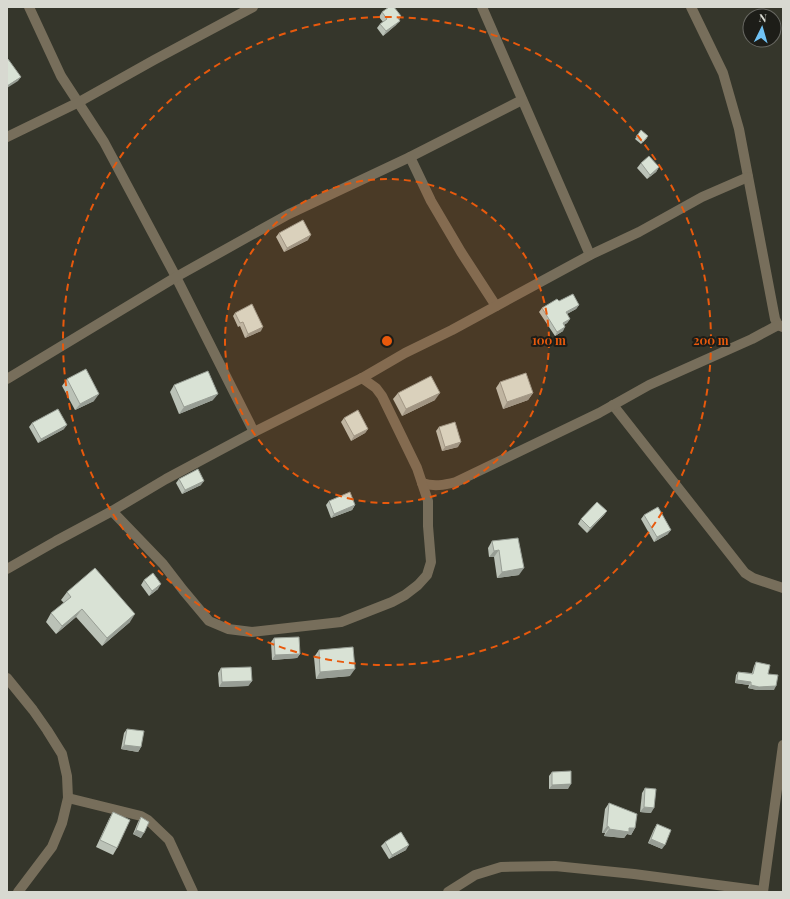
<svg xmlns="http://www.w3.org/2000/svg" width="790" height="899" font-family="'Playfair Display',serif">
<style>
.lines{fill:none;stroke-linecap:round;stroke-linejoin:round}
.minor{stroke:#776e5b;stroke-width:10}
.wall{fill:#bbc2b7}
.shaded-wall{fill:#989e95}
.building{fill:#d9e2d5;stroke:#989e95}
.ring{fill:none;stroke:#e8590c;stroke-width:2;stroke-dasharray:7 5}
.centre{fill:#e8590c;stroke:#1d1d18;stroke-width:2}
.ring-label{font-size:12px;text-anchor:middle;font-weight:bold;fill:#e8590c;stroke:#1d1d18;stroke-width:4;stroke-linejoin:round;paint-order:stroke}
</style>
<rect width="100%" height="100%" fill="#35362b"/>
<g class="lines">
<g class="minor">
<path d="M29,7L61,76L104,142L176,277L254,432"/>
<path d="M482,7L590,255"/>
<path d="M691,7L723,73L739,129L775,319L778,325L783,327"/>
<path d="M7,137L79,102L154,60L253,7"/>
<path d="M410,157L431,201L461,252L496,306"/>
<path d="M7,379L176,277L289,214L410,157L522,100"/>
<path d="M613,405L745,573L753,578L783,588"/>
<path d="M422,483C434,487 444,485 456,482L599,413L649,385L752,339L778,325"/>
<path d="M112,511L163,564L183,590L209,621L228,629L252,632L341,622L392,602L405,595L418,585L427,575L431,562L428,526V501L417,468L382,396L376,388L362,378"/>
<path d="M7,569L56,541L112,511L166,479L254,432L362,378L405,353L452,330L590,255L639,232L702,197L748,177"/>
<path d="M7,678L33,710L47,730L62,754L67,776L68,798L62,823L52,847L18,892"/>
<path d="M68,798L141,816L148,820L169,840L193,892"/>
<path d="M448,892L475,875L501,867L555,866L634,874L763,891"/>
<path d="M763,892L783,745"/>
</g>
</g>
<g class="wall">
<path d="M382,12L401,16L399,20L396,25L383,36L377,28L380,24L383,22L379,17Z"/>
<path d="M641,130L647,138L641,144L635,139Z"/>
<path d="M641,163L659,167L656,172L647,179L637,168Z"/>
<path d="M279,233L308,240L284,252L276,237Z"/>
<path d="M559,301L579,305L576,309L567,314L570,319L567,323L564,325L563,331L555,336L539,312L542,308Z"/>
<path d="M235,313L261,331L245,338L240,326L238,327L233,316Z"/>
<path d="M67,379L94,401L75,410L62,386Z"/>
<path d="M500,382L533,393L528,400L503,409L496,388Z"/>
<path d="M174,385L213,400L179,414L170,392Z"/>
<path d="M398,393L435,400L402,416L393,399Z"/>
<path d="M344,418L368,429L365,433L351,441L341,422Z"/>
<path d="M32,423L64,429L38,443L29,427Z"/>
<path d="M439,427L458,447L442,451L436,431Z"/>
<path d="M179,479L201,485L182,494L176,483Z"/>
<path d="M329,501L355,505L352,510L331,518L326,505Z"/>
<path d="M607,511L604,515L587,533L578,524L581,519Z"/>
<path d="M644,515L668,534L654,542L641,519Z"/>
<path d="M492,541L519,575L497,578L494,557H489L488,548Z"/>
<path d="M144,580L158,589L149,596L141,585Z"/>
<path d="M67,592L130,622L102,646L76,617L56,634L46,622L51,613L64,603L61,600Z"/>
<path d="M274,638L300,654L297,658L272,660L271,642Z"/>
<path d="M319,650L350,676L316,679L314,657Z"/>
<path d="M756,662L768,674L774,690H757L748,688L749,685L735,683L736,675L738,672L752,673L754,666Z"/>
<path d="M221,668L252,681L248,686L219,687L218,673Z"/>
<path d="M127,729L141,747L138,752L121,749L124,733Z"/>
<path d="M552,772L568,789H549V776Z"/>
<path d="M645,788L651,813L640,812L642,793Z"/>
<path d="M609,803L635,828L631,835L627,834L624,838L604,836L605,833H602L605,809Z"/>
<path d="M113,812L117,848L113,855L96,847L109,819Z"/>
<path d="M141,817V838L133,834L138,822Z"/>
<path d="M657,824L662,849L648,843L654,829Z"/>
<path d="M385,842L406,850L389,859L381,846Z"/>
</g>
<g class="shaded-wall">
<path d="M400,21L396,25L383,36L386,31Z"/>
<path d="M21,77L18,81L7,88V86Z"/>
<path d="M659,167L656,172L647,179L650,175Z"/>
<path d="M311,235L308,240L284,252L287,248Z"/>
<path d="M579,305L576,309L563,316L566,312Z"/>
<path d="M570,319L567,323L560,327L563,323Z"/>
<path d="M263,327L261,331L245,338L248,334Z"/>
<path d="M565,327L563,331L555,336L557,332Z"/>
<path d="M440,393L435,400L402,416L406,409Z"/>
<path d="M533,393L528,400L503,409L507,402Z"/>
<path d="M99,394L94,401L75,410L80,404Z"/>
<path d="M218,394L213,400L179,414L184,407Z"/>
<path d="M67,425L64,429L38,443L41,439Z"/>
<path d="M368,429L365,433L351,441L354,436Z"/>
<path d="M461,442L458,447L442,451L445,447Z"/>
<path d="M204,481L201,485L182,494L185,490Z"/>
<path d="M355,505L352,510L331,518L334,514Z"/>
<path d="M607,511L604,515L587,533L590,528Z"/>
<path d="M671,530L668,534L654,542L657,537Z"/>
<path d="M499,550L494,557H489L494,551Z"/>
<path d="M524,568L519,575L497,578L502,572Z"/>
<path d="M161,584L158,589L149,596L152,591Z"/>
<path d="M82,609L76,617L56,634L62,626Z"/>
<path d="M135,614L130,622L102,646L107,638Z"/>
<path d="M300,654L297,658L272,660L275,655Z"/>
<path d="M355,669L350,676L316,679L320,672Z"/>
<path d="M737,680L751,682L749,685L735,683Z"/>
<path d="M252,681L248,686L219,687L222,682Z"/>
<path d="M751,685L776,686L774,690H757L748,688Z"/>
<path d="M124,745L141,747L138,752L121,749Z"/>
<path d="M571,784L568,789H549L552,785Z"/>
<path d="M644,807L654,808L651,813L640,812Z"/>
<path d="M607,826L609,827L605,833H602Z"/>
<path d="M629,828H635L631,835L627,834L624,838L604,836L609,829Z"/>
<path d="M136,830L144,833L141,838L133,834Z"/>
<path d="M651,839L665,845L662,849L648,843Z"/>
<path d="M409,845L406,850L389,859L392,855Z"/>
</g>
<g class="building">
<path d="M389,7H394L401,16L398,18L400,21L386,31L380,24L387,19L382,12Z"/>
<path d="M8,59L21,77L7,86V60Z"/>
<path d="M641,130L648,136L643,142L636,137Z"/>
<path d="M649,156L659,167L650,175L641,163Z"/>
<path d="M303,220L311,235L287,248L279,233Z"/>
<path d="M573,294L579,305L566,312L570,319L563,323L565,327L557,332L542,308L557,299L559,301Z"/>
<path d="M252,304L263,327L248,334L243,322L240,323L235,313Z"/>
<path d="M86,369L99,394L80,404L67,379Z"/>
<path d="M208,371L218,394L184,407L174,385Z"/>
<path d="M526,373L533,393L507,402L500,382Z"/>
<path d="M431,376L440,393L406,409L398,393Z"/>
<path d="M58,409L67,425L41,439L32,423Z"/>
<path d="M358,410L368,429L354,436L344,418Z"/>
<path d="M455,422L461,442L445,447L439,427Z"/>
<path d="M198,469L204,481L185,490L179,479Z"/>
<path d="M350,492L355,505L334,514L329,501Z"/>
<path d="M597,502L607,511L590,528L581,519Z"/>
<path d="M658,507L671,530L657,537L644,515Z"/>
<path d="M518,538L524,568L502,572L499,550L494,551L492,541Z"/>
<path d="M95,568L135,614L107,638L82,609L62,626L51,613L71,597L67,592Z"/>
<path d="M153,573L161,584L152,591L144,580Z"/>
<path d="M299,637L300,654L275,655L274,638Z"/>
<path d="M353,647L355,669L320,672L319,650Z"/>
<path d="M756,662L770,665L768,674L778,675L776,686L759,687L751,685V682L737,680L738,672L753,674Z"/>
<path d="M251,667L252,681L222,682L221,668Z"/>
<path d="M127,729L144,731L141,747L124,745Z"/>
<path d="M571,771V784L552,785V772Z"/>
<path d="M645,788L656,789L654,808L644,807Z"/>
<path d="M609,803L637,814L635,828H629V832L609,829V827L607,826Z"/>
<path d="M113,812L130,820L117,848L100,840Z"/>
<path d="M141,817L149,822L144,833L136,830Z"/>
<path d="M657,824L671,830L665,845L651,839Z"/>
<path d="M401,832L409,845L392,855L385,842Z"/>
</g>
<circle cx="387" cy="341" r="162" fill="#e8590c" fill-opacity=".12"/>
<g class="ring">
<circle cx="387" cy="341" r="162"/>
<circle cx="387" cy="341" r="324"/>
</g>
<circle cx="387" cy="341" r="6" class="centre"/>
<g class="ring-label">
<text x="549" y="345">100 m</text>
<text x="711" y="345">200 m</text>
</g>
<rect width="790" height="899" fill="none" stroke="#d8d9d1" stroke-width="16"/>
<g transform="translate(762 28) rotate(5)"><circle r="19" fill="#1d1d18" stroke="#686862"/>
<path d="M0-3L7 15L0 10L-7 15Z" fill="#70c2f4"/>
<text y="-6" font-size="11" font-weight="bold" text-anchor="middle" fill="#d8d9d1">N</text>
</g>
</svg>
